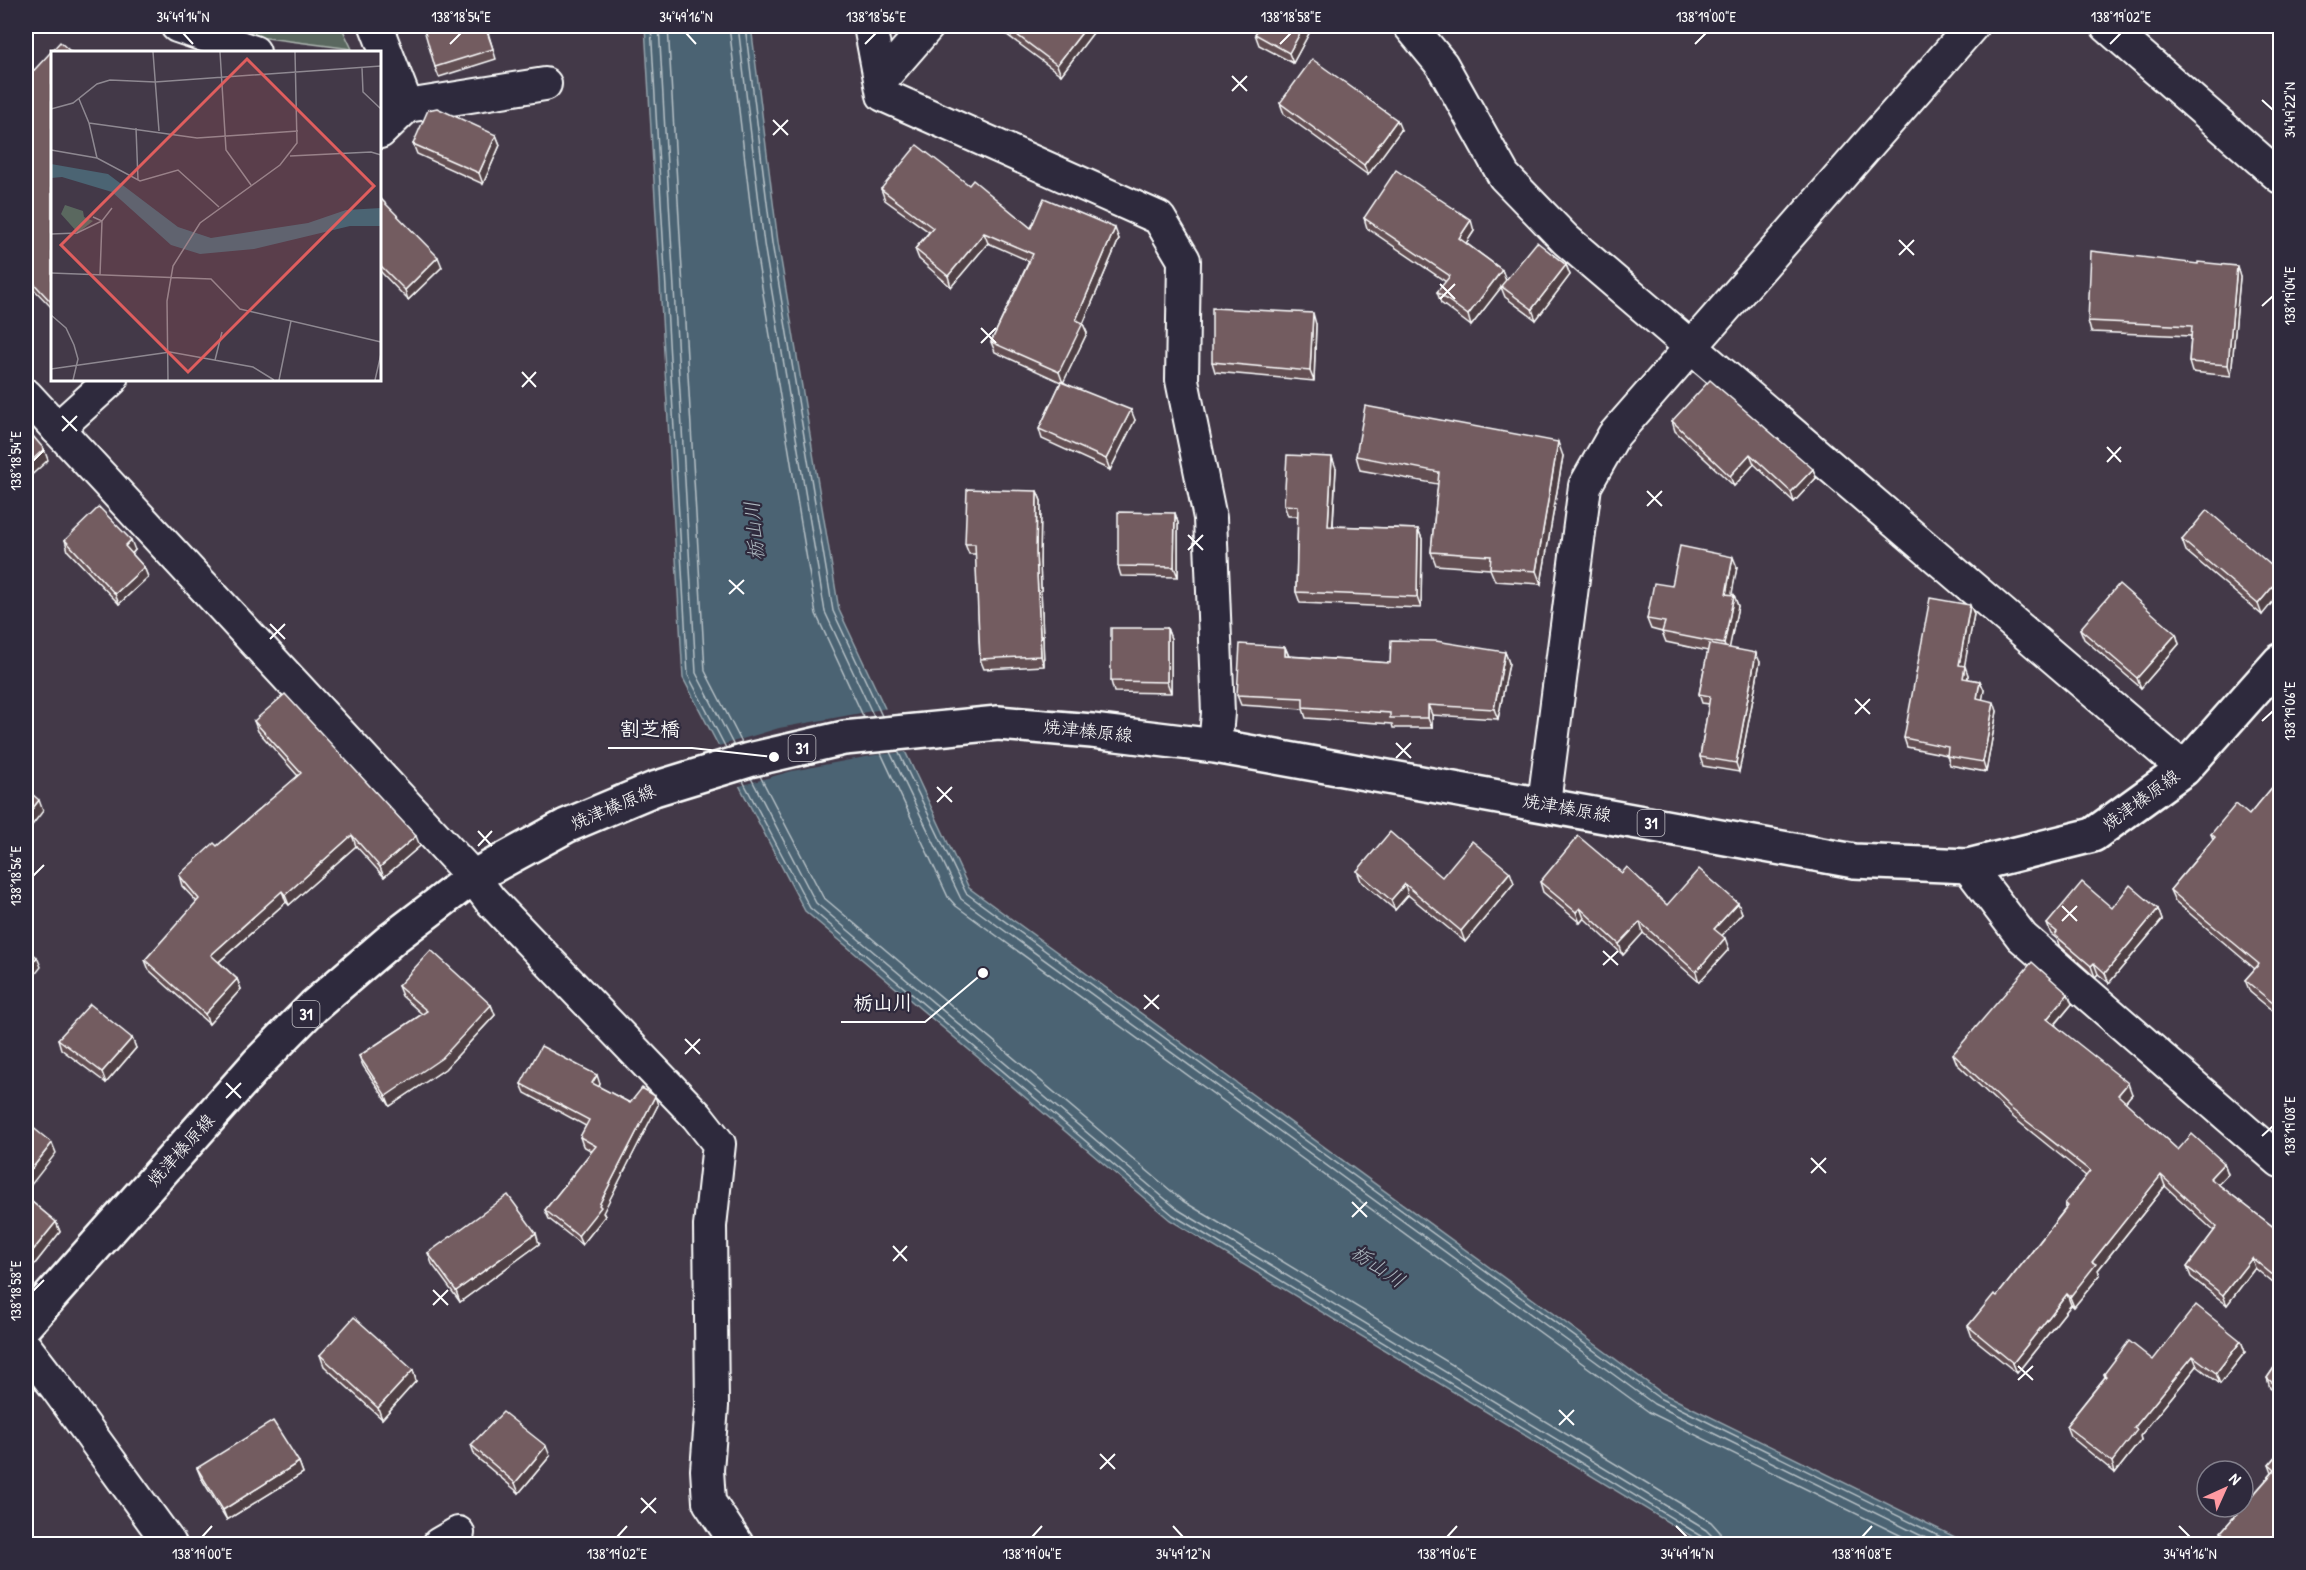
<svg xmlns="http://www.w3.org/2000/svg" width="2306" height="1570" font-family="'Patrick Hand','Klee One',sans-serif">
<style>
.green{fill:#5a685f;stroke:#acb4af;stroke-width:1.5}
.water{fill:#4b6473;stroke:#93a2ab;stroke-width:1.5}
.pier{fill:#433948}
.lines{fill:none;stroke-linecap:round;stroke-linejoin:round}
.shore{stroke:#b7c1c7;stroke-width:1.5}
.minor-casing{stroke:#fff;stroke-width:36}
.primary-casing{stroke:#fff;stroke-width:38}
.minor{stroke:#2f2a3d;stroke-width:32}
.primary{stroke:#2f2a3d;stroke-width:33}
.wall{fill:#634f53;stroke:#fff;stroke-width:1.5}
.shaded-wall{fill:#504044;stroke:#fff;stroke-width:1.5}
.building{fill:#735c61;stroke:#fff;stroke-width:1.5}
.ticks{fill:none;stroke:#fff;stroke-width:2}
.labels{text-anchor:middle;stroke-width:4.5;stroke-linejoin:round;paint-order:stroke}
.shield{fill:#2f2a3d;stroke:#c1bfc5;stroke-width:1.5}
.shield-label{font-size:16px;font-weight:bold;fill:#fff}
.street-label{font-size:18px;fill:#fff;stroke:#2f2a3d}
.water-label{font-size:20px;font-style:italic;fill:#aeb9c0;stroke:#2f2a3d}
.inset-road{fill:none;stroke:#8e8891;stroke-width:1.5}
.view{fill:#e05e5e;fill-opacity:0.15;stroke:#e05e5e;stroke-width:3}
.inset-edge{fill:none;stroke:#fff;stroke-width:3}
.leader{fill:none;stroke:#fff;stroke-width:2}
.callout-dot{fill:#fff;stroke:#2f2a3d;stroke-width:2}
.callout-label{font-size:20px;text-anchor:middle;font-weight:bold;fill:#fff;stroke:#2f2a3d;stroke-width:4.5;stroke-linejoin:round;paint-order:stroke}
.neatline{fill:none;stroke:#fff;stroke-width:2}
.ticks-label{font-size:15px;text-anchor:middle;fill:#fff}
</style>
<rect width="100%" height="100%" fill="#433948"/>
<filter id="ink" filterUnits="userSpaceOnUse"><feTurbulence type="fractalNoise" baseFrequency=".0167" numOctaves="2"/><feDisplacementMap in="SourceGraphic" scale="12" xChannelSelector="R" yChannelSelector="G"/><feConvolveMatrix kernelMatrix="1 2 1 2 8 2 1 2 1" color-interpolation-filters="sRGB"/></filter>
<g filter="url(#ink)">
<path class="green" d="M181,26H341L352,49L180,27Z"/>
<path class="water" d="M645,26H751L778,242L839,610L969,888L1662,1393L1969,1544H1704L1170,1220L805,911L683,678Z"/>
<path class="pier" d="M888,708L908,752L876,755L792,771L736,787L715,747L779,728Z"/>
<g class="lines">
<g class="shore">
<path d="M651,26L688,675L726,748"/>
<path d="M659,26L696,673L734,746"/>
<path d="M668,26L705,671L742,743"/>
<path d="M729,26L755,245L816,614L864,718"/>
<path d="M738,26L764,244L825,612L874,717"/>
<path d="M745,26L772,243L833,611L882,716"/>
<path d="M898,751L966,893L1659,1398L1955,1544"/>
<path d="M890,752L961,899L1654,1404L1938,1544"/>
<path d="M881,753L948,897L956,906L1649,1412L1918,1544"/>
<path d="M760,776L823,897L1183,1201L1711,1522L1720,1532L1723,1544"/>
<path d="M751,778L816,903L1177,1209L1706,1530L1712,1536L1714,1544"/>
<path d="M743,781L810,908L1173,1215L1703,1537L1706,1544"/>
</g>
<defs>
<g id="minor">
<path d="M177,26L254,52"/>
<path d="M376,26L407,106L380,132"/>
<path d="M870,26L883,95L1159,218L1184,260L1182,380L1210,518L1218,713L1215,746"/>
<path d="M1410,26L1442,65L1504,176L1566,240L2184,769"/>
<path d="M2107,26L2280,177"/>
<path d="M881,80L928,26"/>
<path d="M380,96L407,106L545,84"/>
<path d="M26,395L473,877L490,900L697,1116L719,1144L710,1226L712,1406L707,1470L709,1502L737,1544"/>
<path d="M57,429L111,380"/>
<path d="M1544,803L1585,486L1614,435L1972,26"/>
<path d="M1968,866L2022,937L2280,1161"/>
<path d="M26,1348L56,1387L170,1544"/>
<path d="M439,1544L458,1533"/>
</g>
<path id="primary" d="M26,1324L259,1062L314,1006L393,938L473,877L566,826L654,789L749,760L844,738L998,723L1092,731L1215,746L1854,861L1968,866L2093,835L2184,769L2280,661"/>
</defs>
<use href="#minor" class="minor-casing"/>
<use href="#primary" class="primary-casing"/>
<use href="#minor" class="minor"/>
<use href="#primary" class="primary"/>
</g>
<g class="wall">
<path d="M486,26L496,59L439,77L435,67Z"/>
<path d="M995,26H1090L1093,33L1061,75Z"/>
<path d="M1260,26H1313L1293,63L1259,45L1255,34Z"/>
<path d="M52,52V308L26,281V79Z"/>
<path d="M1280,103L1401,130L1368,175L1284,114Z"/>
<path d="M496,135L500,145L483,184L417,154L413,144Z"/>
<path d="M969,185L1031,228L1119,239L1083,324L1087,333L1063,382L1135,420L1110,470L1042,439L1039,429L1061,382L995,352L991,342L1029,261L988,243L951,287L919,259L915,249L929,232L885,200L881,189Z"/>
<path d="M380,198L442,267L408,300L380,271Z"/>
<path d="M1364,218L1474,231L1466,243L1502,270L1506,280L1566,265L1570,275L1536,320L1505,297L1501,287L1471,326L1441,303L1437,292L1446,282L1367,228Z"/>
<path d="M2198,264L2240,277L2231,376L2192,372L2189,362L2191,336L2091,332L2088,321Z"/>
<path d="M1316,324L1314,381L1215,372L1212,362Z"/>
<path d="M1672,421L1813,469L1816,478L1794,502L1754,464L1734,486L1675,431Z"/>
<path d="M1356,456H1563L1541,584L1495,581L1490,569L1436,565L1431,552L1438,484L1360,470Z"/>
<path d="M1336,468L1333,526L1418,529L1422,539L1421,608L1300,603L1296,592L1298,516H1288L1284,505Z"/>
<path d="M1037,491L1041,501L1040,563L1044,666L984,669L980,659L976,554H969L965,544Z"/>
<path d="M1175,513L1178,523V577L1121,576L1118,566Z"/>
<path d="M65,540L135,550L132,554L144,567L148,577L119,604L68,551Z"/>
<path d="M2182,540L2280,573L2262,615L2186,551Z"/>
<path d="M1737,567L1731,595H1734L1738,606L1729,648L1760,662L1739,772L1703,766L1700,757L1709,704L1702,703L1699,694L1708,651L1666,642L1662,632L1651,629L1647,619L1672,586Z"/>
<path d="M1974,614L1964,666L1968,675V679L1980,681L1984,690L1982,699L1997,711L1986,772L1950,765L1947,755L1907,747L1904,738Z"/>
<path d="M1167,628L1171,639V693L1114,692L1111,681Z"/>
<path d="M2080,629L2176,634L2179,644L2141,688L2084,639Z"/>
<path d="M1285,647L1289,656L1390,663L1505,652L1509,663L1498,719L1432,715V728H1393L1392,724L1306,718L1303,709L1241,705L1237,695Z"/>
<path d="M254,721L420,846L384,877L356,846L289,905L286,902L219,962L237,979L241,989L209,1024L149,970L145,960L197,902L182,886L179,875L217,846L298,776L258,731Z"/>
<path d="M2280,778V1017L2250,992L2245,980L2255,969L2175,901L2170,890L2213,839L2211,834L2249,815Z"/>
<path d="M1357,871L1442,877L1514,883L1465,942L1408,895L1395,910L1361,881Z"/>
<path d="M1622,873L1667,905L1738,903L1742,913L1722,935L1729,949L1699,982L1643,933L1623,955L1584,918L1580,923L1543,892L1540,882Z"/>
<path d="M2112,908L2158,909L2162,920L2109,983L2098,974L2095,977L2059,945L2057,939L2051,934L2047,924Z"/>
<path d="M398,986L491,1005L495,1015L445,1069L390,1106L363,1066L359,1056L422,1014L402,996Z"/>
<path d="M2068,994L2072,1004L2055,1025L2132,1094L2125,1102L2178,1150L2224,1163L2228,1174L2218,1184L2280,1232V1231V1289L2255,1268L2227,1305L2191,1277L2187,1267L2214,1231L2165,1186L2098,1270L2100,1275L2074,1307L2071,1305L2017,1373L1972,1337L1968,1326L1997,1296L2066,1208L2065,1203L2086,1176L2014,1118L1957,1064L1953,1054Z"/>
<path d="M132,1038L136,1048L106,1083L61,1049L58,1039Z"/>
<path d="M521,1084H600L599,1087L630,1103L658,1105L603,1212L605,1216L582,1245L549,1219L545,1210L592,1151L583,1146L580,1137L586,1126L525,1093Z"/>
<path d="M26,1197L56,1222L60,1232L30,1270L26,1266Z"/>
<path d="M539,1244L460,1302L432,1264L428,1253Z"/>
<path d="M2241,1341L2245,1352L2220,1384L2197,1366L2140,1436L2141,1440L2115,1473L2070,1436L2066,1426L2105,1377L2104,1374L2153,1360Z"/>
<path d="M320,1355L413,1370L416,1381L382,1419L324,1366Z"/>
<path d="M2280,1359V1396L2270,1388L2267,1378Z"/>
<path d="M471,1445L550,1456L519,1493L475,1456Z"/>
<path d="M2280,1452V1545H2228L2225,1542L2221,1532L2272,1473L2269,1465Z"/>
<path d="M299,1462L303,1473L227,1520L201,1478L197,1468Z"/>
</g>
<g class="shaded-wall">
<path d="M1087,26H1090L1093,33L1061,75L1057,65Z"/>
<path d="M1304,26H1313L1293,63L1289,53Z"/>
<path d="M1397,120L1401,130L1368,175L1364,165Z"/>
<path d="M496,135L500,145L483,184L479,173Z"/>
<path d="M1471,220L1474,231L1463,248L1459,238Z"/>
<path d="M1115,228L1119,239L1083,324L1087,333L1063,383L1059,372L1076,320Z"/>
<path d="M984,233L988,243L951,287L948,276Z"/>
<path d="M438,257L442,267L408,300L405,290Z"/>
<path d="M1566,265L1570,275L1536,320L1532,309Z"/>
<path d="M2237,266L2240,277L2231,376L2228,365Z"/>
<path d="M1502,270L1506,281L1471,326L1468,315Z"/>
<path d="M1313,313L1316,324L1314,381L1310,371Z"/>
<path d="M1131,410L1135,420L1110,470L1106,459Z"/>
<path d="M1558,442L1563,456L1541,584L1536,571Z"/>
<path d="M44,449L48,460L26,480V466Z"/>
<path d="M1750,454L1754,464L1734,486L1730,476Z"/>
<path d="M1332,457L1336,468L1332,537L1328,526Z"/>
<path d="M1813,469L1816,478L1794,502L1791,492Z"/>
<path d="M1037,491L1041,501L1040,563L1044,666L1041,656L1036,553Z"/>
<path d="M1175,513L1178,523V577L1174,567Z"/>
<path d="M1418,529L1422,539L1421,608L1417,597Z"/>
<path d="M131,540L135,550L129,557L125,546Z"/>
<path d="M1733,557L1737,567L1730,604L1726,594Z"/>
<path d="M144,567L148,577L119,604L115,594Z"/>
<path d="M2280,578V593L2262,615L2258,604Z"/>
<path d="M1734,595L1738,606L1728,655L1724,644Z"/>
<path d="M1970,605L1974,614L1963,674L1959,665Z"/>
<path d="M1167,628L1171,639V693L1167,682Z"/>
<path d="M2176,634L2179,644L2141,688L2137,678Z"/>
<path d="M1285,647L1289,657L1285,656Z"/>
<path d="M1505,652L1509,663L1498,719L1494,709Z"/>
<path d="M1756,653L1760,662L1739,772L1736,763Z"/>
<path d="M1965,666L1968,675L1966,688L1963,678Z"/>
<path d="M1980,681L1984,690L1981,708L1977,698Z"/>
<path d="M1994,702L1997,711L1986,772L1983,762Z"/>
<path d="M1428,705L1432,715V728L1428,718Z"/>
<path d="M39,800L43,811L26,833V817Z"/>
<path d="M352,835L356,846L289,905L285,895Z"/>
<path d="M416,836L420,846L384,877L380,867Z"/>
<path d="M1510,872L1514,883L1465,942L1461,931Z"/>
<path d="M1405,884L1408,895L1395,910L1391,900Z"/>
<path d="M282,891L286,902L215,965L211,955Z"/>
<path d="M1738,903L1742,913L1718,940L1714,929Z"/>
<path d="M1580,908L1584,918L1580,923L1576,912Z"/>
<path d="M2158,909L2162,920L2109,983L2105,973Z"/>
<path d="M1640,922L1643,933L1623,955L1619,944Z"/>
<path d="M1725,938L1729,949L1699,982L1696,972Z"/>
<path d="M37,957L41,967L26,986V971Z"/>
<path d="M2094,963L2098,974L2095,977L2091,966Z"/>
<path d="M237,979L241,989L209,1024L205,1014Z"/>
<path d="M2068,994L2072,1004L2051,1029L2047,1019Z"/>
<path d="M491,1005L495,1015L445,1069L390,1106L386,1096Z"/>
<path d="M132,1038L136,1048L106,1083L102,1072Z"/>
<path d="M597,1075L600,1084L596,1093L592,1083Z"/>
<path d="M2128,1083L2132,1094L2122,1106L2118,1095Z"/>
<path d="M655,1096L658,1105L603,1213L605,1216L582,1245L578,1236L599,1205Z"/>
<path d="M52,1143L56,1153L27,1190L26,1187V1176Z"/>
<path d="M2224,1163L2228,1174L2214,1189L2210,1178Z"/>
<path d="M2161,1175L2165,1186L2098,1270L2100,1275L2074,1307L2070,1297L2092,1262Z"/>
<path d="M56,1222L60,1232L30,1270L26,1259Z"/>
<path d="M536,1233L539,1244L460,1302L456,1291Z"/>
<path d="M2252,1258L2255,1268L2227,1305L2223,1295Z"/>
<path d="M2067,1294L2071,1305L2017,1373L2013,1363Z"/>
<path d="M2241,1341L2245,1352L2220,1384L2216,1373Z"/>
<path d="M2193,1356L2197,1366L2140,1436L2141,1440L2115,1473L2112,1462L2134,1428Z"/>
<path d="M413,1370L416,1381L382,1419L378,1408Z"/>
<path d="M546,1446L550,1456L519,1493L515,1483Z"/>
<path d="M299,1462L303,1473L227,1520L223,1510Z"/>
</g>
<g class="building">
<path d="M423,26H485L493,49L435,67Z"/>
<path d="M1005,26H1087L1057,65Z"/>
<path d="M1260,26H1304L1289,53L1255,34Z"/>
<path d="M60,42L71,52H52V303L26,275V79Z"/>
<path d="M1312,59L1397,120L1364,165L1280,103Z"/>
<path d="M437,108L496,135L479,173L413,144L428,110Z"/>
<path d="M917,145L969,185L973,180L1031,228L1044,198L1115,228L1076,320L1083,323L1059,372L991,342L1033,254L984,233L948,276L915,249L933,228L881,189Z"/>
<path d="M1396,170L1471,220L1459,238L1502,270L1468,315L1437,292L1450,276L1364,218Z"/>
<path d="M380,198L438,257L405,290L380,265Z"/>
<path d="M1537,242L1566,265L1532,309L1501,286Z"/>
<path d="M2091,251L2198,264V262L2237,266L2228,365L2189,362L2192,326L2088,321Z"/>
<path d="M1212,308L1313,313L1310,371L1212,362Z"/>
<path d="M1710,380L1813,469L1791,492L1750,454L1730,476L1672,421Z"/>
<path d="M1061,382L1131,410L1106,459L1039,429Z"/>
<path d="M1365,406L1558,442L1536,571L1490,568L1491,556L1431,552L1439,472L1356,456Z"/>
<path d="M26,428L44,449L26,466Z"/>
<path d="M1287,455L1332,457L1328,526L1418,529L1417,597L1296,592L1298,506L1284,505Z"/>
<path d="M967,489L1037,491L1036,553L1041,656L980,659L975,544H965Z"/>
<path d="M99,507L131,540L125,546L144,567L115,594L65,540Z"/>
<path d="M2207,510L2280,573V578L2258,604L2182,540Z"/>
<path d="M1118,512L1175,513L1174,567L1118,566Z"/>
<path d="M1680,546L1733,557L1726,594L1734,595L1724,644L1662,632L1665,622L1647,619L1654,583L1672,586Z"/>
<path d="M2119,584L2176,634L2137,678L2080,629Z"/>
<path d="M1930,598L1970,605L1959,665L1965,666L1963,678L1980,681L1977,698L1994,702L1983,762L1947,756L1948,747L1904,738Z"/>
<path d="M1111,628H1167V682L1111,681Z"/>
<path d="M1391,640L1436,641L1505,652L1494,709L1428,705V718H1390V713L1303,707V698L1237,695L1240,644L1285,647V656L1390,663Z"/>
<path d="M1709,644L1756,653L1736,763L1700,757L1710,696L1699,694Z"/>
<path d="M285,694L416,836L380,867L352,835L285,895L282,891L211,955L237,979L205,1014L145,960L199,899L179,875L214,843L217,846L301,773L254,721Z"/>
<path d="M2280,778V907L2279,909L2280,910V912L2279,914L2280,916V1009L2245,980L2259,964L2170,890L2215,837L2211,834L2236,804L2249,815Z"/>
<path d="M26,789L39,800L26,817Z"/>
<path d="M1390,832L1442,877L1472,841L1510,872L1461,931L1405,884L1391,900L1357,871Z"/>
<path d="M1578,836L1622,873L1627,867L1667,905L1699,869L1738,903L1714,929L1725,938L1696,972L1640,922L1619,944L1580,908L1576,912L1540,882Z"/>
<path d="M2082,882L2112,908L2130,885L2158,909L2105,973L2094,963L2091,966L2055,935L2057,932L2047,924Z"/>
<path d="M26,948L37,957L26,971Z"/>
<path d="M431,950L491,1005L442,1058L386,1096L359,1056L427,1011L398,986Z"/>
<path d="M2032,962L2068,994L2047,1019L2128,1083L2118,1095L2178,1150L2192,1134L2224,1163L2210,1178L2280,1232V1231V1281L2252,1258L2223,1295L2187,1267L2217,1227L2161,1175L2092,1262L2096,1264L2070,1297L2067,1294L2013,1363L1968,1326L1994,1294L1997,1296L2068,1206L2065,1203L2090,1171L2010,1108L1953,1054Z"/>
<path d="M90,1004L132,1038L102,1072L58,1039Z"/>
<path d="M541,1046L597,1075L592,1083L630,1103L642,1088L655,1096L599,1205L601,1207L578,1236L545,1210L596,1146L580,1137L589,1120L521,1084Z"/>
<path d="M26,1122L52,1143L26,1176Z"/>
<path d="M508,1195L536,1233L456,1291L428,1253Z"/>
<path d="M26,1197L56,1222L26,1259Z"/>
<path d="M2196,1305L2241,1341L2216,1373L2193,1356L2134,1428L2137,1430L2112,1462L2066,1426L2106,1376L2104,1374L2129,1341L2153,1360Z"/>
<path d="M354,1317L413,1370L378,1408L320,1355Z"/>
<path d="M2280,1359V1389L2267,1378Z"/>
<path d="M503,1412L546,1446L515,1483L471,1445Z"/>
<path d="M273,1421L299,1462L223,1510L197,1468Z"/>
<path d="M2280,1452V1545H2237L2221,1532L2275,1470L2269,1465Z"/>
</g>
</g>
<path class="ticks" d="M183,33L193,44M686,33L696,44M450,44L461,33M865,44L876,33M1280,44L1291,33M1695,44L1706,33M2110,44L2121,33M1232,76L1247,91M1232,91L1247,76M2262,100L2273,110M773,120L788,135M773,135L788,120M1899,240L1914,255M1899,255L1914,240M1440,284L1455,299M1440,299L1455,284M2262,306L2273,296M981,328L996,343M981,343L996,328M522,372L536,387M522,387L536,372M62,416L77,431M62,431L77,416M2107,447L2121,462M33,461L44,450M2107,462L2121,447M1647,491L1662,506M1647,506L1662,491M1188,535L1203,550M1188,550L1203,535M729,580L744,594M729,594L744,580M270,624L285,639M270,639L285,624M1855,699L1870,714M1855,714L1870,699M2262,721L2273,711M1396,743L1411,758M1396,758L1411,743M937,787L952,802M937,802L952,787M478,831L492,846M478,846L492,831M33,876L44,865M2062,906L2077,921M2062,921L2077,906M1603,951L1618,965M1603,965L1618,951M1144,995L1159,1009M1144,1009L1159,995M685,1039L700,1054M685,1054L700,1039M226,1083L241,1098M226,1098L241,1083M2262,1136L2273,1126M1811,1158L1826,1173M1811,1173L1826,1158M1352,1202L1367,1217M1352,1217L1367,1202M893,1246L907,1261M893,1261L907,1246M433,1290L448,1305M33,1291L44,1280M433,1305L448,1290M2018,1366L2033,1380M2018,1380L2033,1366M1559,1410L1574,1425M1559,1425L1574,1410M1100,1454L1115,1469M1100,1469L1115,1454M641,1498L656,1513M641,1513L656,1498M1173,1526L1183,1537M1676,1526L1687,1537M2179,1526L2190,1537M202,1537L212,1526M617,1537L627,1526M1032,1537L1042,1526M1447,1537L1457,1526M1862,1537L1872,1526"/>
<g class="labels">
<g class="shield">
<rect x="788.5" y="735" width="27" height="26" rx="4.5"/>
<rect x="1637.5" y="810" width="27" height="26" rx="4.5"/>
<rect x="292.5" y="1001" width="27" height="26" rx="4.5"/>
</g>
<g class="shield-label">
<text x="802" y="754">31</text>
<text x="1651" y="829">31</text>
<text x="306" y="1020">31</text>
</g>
<g class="street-label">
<text transform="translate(1088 731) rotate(6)" y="6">焼津榛原線</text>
<text transform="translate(2141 800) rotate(-36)" y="6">焼津榛原線</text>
<text transform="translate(613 807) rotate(-23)" y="6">焼津榛原線</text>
<text transform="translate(1567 808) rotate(10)" y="6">焼津榛原線</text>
<text transform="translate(181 1150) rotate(-48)" y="6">焼津榛原線</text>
</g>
<g class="water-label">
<text transform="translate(754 531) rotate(-95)" y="7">栃山川</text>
<text transform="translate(1378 1266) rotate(34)" y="7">栃山川</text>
</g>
</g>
<g transform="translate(51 51)">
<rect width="330" height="330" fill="#433948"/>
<path d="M14,154L32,160L33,166L42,170L27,182L10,163Z" fill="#5a685f"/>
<path d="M0,113L57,123L127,176L160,187L257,172L295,159L330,157V175H299L203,198L149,203L120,194L61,141L11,126L0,127Z" fill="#4b6473"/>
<path class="inset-road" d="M102,1L108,80M169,1L175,99L200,134M311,17L312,41L330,58M28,48L38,72L46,107M0,58L22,52L46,33L59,29L104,31L330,15M38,72L146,87L247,80M85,77L87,129M0,99L46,107L89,130L127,119L168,156M239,105L320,101L330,104M42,166L51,170L49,224M0,183L26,182L51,170L61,157M0,222L160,228L189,258L330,291M0,264L15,277L23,294L27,308L22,329M164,309L171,281M0,318L119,301L202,316L223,329M117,329L116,250L122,215L149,172L229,114L246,92L244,1M228,329L240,270M324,329L330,303"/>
<path class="view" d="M196,8L323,135L137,321L10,194Z"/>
<rect width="330" height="330" class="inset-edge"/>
</g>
<path class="leader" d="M774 757L692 748H608M983 973L925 1022H841"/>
<g class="callout-dot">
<circle cx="774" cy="757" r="6"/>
<circle cx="983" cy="973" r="6"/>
</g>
<g class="callout-label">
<text x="650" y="736">割芝橋</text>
<text x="883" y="1010">栃山川</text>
</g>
<rect width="2306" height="1570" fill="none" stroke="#2f2a3d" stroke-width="66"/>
<g transform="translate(2225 1489) rotate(45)"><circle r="28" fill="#2f2a3d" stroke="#827f8b" stroke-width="1.5"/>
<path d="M0-4.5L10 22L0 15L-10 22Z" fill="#ff9aa2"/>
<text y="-9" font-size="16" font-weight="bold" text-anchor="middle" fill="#ffffff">N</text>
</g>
<rect x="33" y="33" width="2240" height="1504" class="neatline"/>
<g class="ticks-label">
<text x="183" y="22">34°49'14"N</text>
<text x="461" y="22">138°18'54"E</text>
<text x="686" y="22">34°49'16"N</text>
<text x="876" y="22">138°18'56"E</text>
<text x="1291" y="22">138°18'58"E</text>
<text x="1706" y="22">138°19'00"E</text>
<text x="2121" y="22">138°19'02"E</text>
<text transform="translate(2290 110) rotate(-90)" y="5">34°49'22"N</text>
<text transform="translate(2290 296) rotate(-90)" y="5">138°19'04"E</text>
<text transform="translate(16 461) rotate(-90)" y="5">138°18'54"E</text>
<text transform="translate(2290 711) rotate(-90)" y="5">138°19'06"E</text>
<text transform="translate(16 876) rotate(-90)" y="5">138°18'56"E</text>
<text transform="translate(2290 1126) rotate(-90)" y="5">138°19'08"E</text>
<text transform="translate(16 1291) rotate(-90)" y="5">138°18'58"E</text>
<text x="202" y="1559">138°19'00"E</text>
<text x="617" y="1559">138°19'02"E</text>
<text x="1032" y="1559">138°19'04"E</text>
<text x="1183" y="1559">34°49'12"N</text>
<text x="1447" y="1559">138°19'06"E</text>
<text x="1687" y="1559">34°49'14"N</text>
<text x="1862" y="1559">138°19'08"E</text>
<text x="2190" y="1559">34°49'16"N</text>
</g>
</svg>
